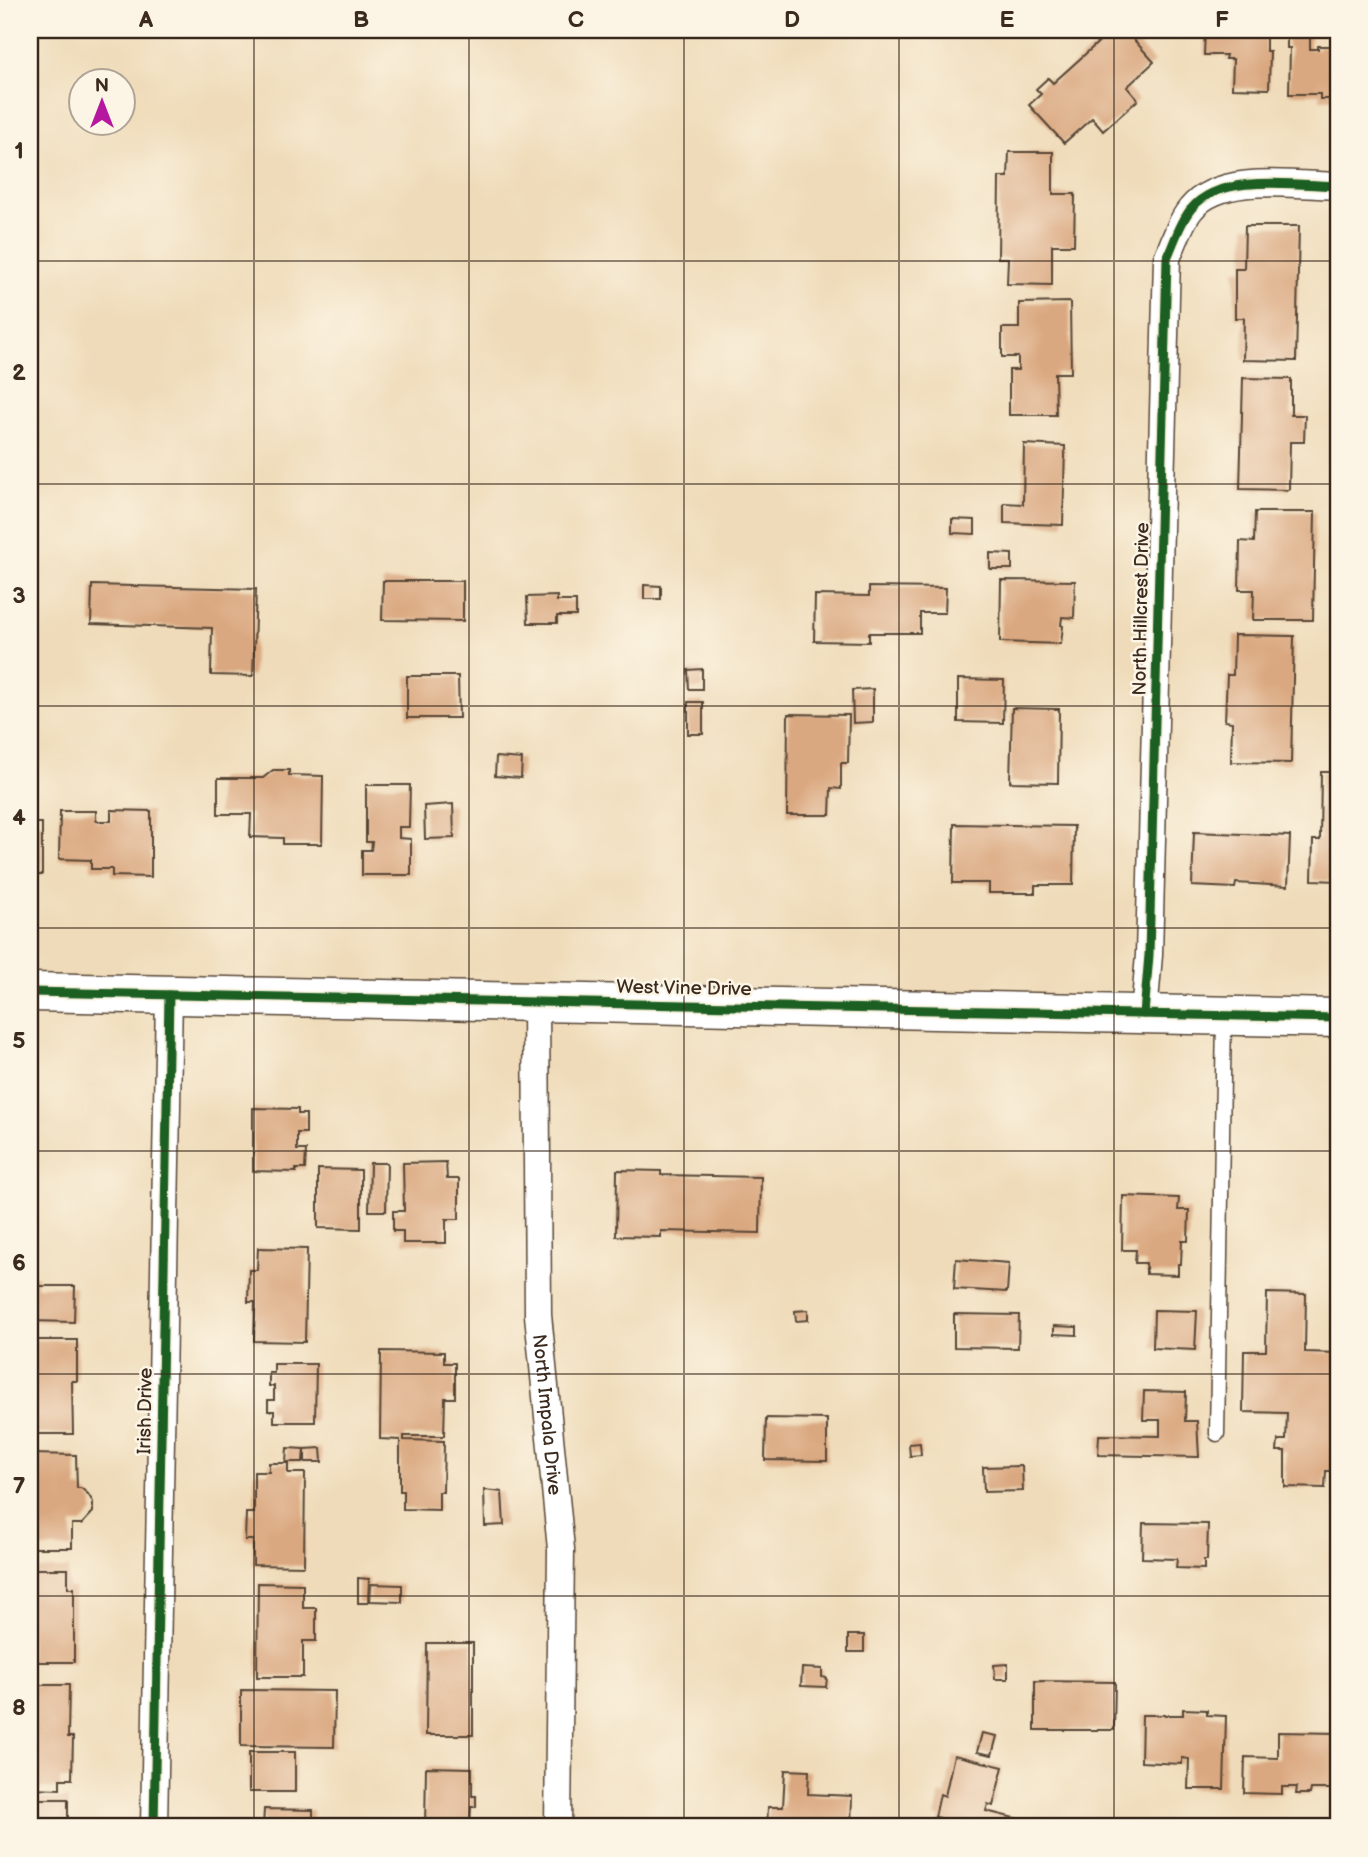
<svg xmlns="http://www.w3.org/2000/svg" width="1368" height="1857" font-family="'Balsamiq Sans',sans-serif">
<style>
.building{fill:#daa880}
.lines{fill:none;stroke-linecap:round;stroke-linejoin:round}
.lane-casing{stroke:#564535;stroke-width:17}
.street-casing{stroke:#564535;stroke-width:29}
.secondary-casing{stroke:#564535;stroke-width:41}
.lane{stroke:#fff;stroke-width:14}
.street{stroke:#fff;stroke-width:26}
.secondary{stroke:#fff;stroke-width:38}
.cycleway-casing{stroke:#fcf5e5;stroke-width:13}
.cycleway{stroke:#1b5e20;stroke-width:9}
.grid{fill:none;stroke:#3b2a1e;stroke-width:2;stroke-opacity:0.55}
.labels{text-anchor:middle;stroke-width:5;stroke-linejoin:round;paint-order:stroke}
.street-label{font-size:19px;fill:#3b2a1e;stroke:#fcf5e5}
.neatline{fill:none;stroke:#3b2a1e;stroke-width:2.5}
.grid-label{font-size:23px;text-anchor:middle;font-weight:bold;fill:#3b2a1e}
</style>
<rect width="100%" height="100%" fill="#fcf5e5"/>
<filter id="ink" filterUnits="userSpaceOnUse"><feTurbulence type="fractalNoise" baseFrequency=".0143" numOctaves="2"/><feDisplacementMap in="SourceGraphic" scale="14" xChannelSelector="R" yChannelSelector="G"/><feConvolveMatrix kernelMatrix="1 2 1 2 8 2 1 2 1" color-interpolation-filters="sRGB"/></filter>
<filter id="wash" filterUnits="userSpaceOnUse"><feTurbulence type="fractalNoise" baseFrequency=".00686" numOctaves="4" result="noise"/><feDisplacementMap in="SourceGraphic" scale="28" xChannelSelector="R" yChannelSelector="G"/><feGaussianBlur stdDeviation="1.57" result="paint"/><feColorMatrix in="noise" values="0 0 0 0 0 0 0 0 0 0 0 0 0 0 0 0 0 1.4 0 .05"/><feComposite in="paint" operator="in"/></filter>
<g filter="url(#wash)">
<rect width="100%" height="100%" fill="#efdbb9"/>
<g id="blocks">
<g class="building">
<path d="M1112,30H1125L1154,62L1127,87L1138,100L1103,131L1092,118L1064,143L1029,105L1041,94L1036,89L1048,78L1053,83Z"/>
<path d="M1205,30H1266V51H1270L1269,89L1232,88L1233,59H1225L1226,55H1204Z"/>
<path d="M1287,30H1310V49H1318V46H1338V99H1320V94H1289L1290,48H1287Z"/>
<path d="M1009,152H1053V194H1075L1074,245H1052V285L1007,284L1008,258H998L999,177H1008Z"/>
<path d="M1245,226H1299L1296,361L1243,360L1244,318H1235V269H1244Z"/>
<path d="M1070,302L1071,373H1055L1056,415H1009V370H1018V357H1002V328H1019V303Z"/>
<path d="M1243,378L1291,379V415H1305L1304,442H1290L1289,490L1240,489Z"/>
<path d="M1024,444L1065,446L1063,525L1004,523V503L1023,504Z"/>
<path d="M1255,512H1315L1313,620H1253L1254,590H1239L1240,541L1254,542Z"/>
<path d="M952,519L975,520V534L952,533Z"/>
<path d="M990,553L1012,554V569H990Z"/>
<path d="M1001,580L1075,581L1074,618L1062,617L1061,625L1063,626L1061,644L1000,642Z"/>
<path d="M383,581H463V621L382,620Z"/>
<path d="M92,585L256,589L253,676L211,675L212,628L91,624Z"/>
<path d="M644,585L661,586V599H644Z"/>
<path d="M869,587L946,588L945,613H920V633H869V642L814,641L815,595L869,596Z"/>
<path d="M557,596V601H576V616H557V623H528L527,597Z"/>
<path d="M1234,635L1294,636L1291,763L1231,762L1232,722L1225,721L1227,675H1233Z"/>
<path d="M702,669V689H689L688,670Z"/>
<path d="M407,676H458L459,718H407Z"/>
<path d="M958,679L1004,680L1003,723L958,722Z"/>
<path d="M873,689V722L853,723L852,690Z"/>
<rect x="688" y="702" width="15" height="32"/>
<path d="M1012,708L1059,709L1058,783L1010,782Z"/>
<path d="M788,714L849,715L848,763H841V789L831,788L830,815H787Z"/>
<path d="M496,757L522,759L521,778L495,776Z"/>
<path d="M273,770H289V775L323,776L322,844H283V838L250,837L251,814H218V778H263Z"/>
<path d="M1321,772H1338V881L1312,880L1313,840H1320Z"/>
<path d="M366,785H410L409,827H399V838L411,839V875H362V850H371L372,842H366Z"/>
<path d="M453,804L454,838L425,839L424,806Z"/>
<path d="M111,810L151,811V877L112,876V869H91V860L59,859L60,811H96V821H111Z"/>
<rect x="30" y="823" width="12" height="52"/>
<path d="M954,824L1074,826L1073,885H1035V893H989V883H953Z"/>
<path d="M1194,832L1290,836L1288,886L1236,883L1235,888L1192,886Z"/>
<path d="M253,1108L298,1109V1114H306V1133H297V1150H306L305,1169H296V1172L253,1171Z"/>
<path d="M446,1162L447,1179H459V1219H446V1243H403V1231H393V1211H404L403,1163Z"/>
<path d="M370,1163H387L386,1211H369Z"/>
<path d="M318,1169L361,1170V1229L318,1228Z"/>
<path d="M617,1170L661,1171V1175L761,1177L760,1233L661,1231V1237L616,1236Z"/>
<path d="M1123,1196L1179,1198L1178,1210H1189L1188,1241H1182L1181,1264H1178V1275L1146,1274V1263H1135L1136,1250H1122Z"/>
<path d="M258,1248L307,1249L305,1342L254,1341L255,1302H248L249,1270H257Z"/>
<path d="M956,1259L1009,1263L1007,1292L954,1289Z"/>
<path d="M30,1276H37V1286H75L74,1322L30,1321Z"/>
<path d="M1267,1293L1306,1294L1305,1352L1338,1353V1471H1326L1325,1488L1285,1487V1451H1277L1278,1440H1286L1287,1413L1243,1412L1244,1351H1266Z"/>
<path d="M808,1310V1320L796,1321L795,1311Z"/>
<path d="M1154,1310L1197,1311L1195,1350L1153,1348Z"/>
<path d="M954,1314L1019,1315L1018,1348L954,1347Z"/>
<path d="M1054,1326L1077,1327V1335L1054,1334Z"/>
<path d="M32,1340H77V1381H72L73,1434H30Z"/>
<path d="M381,1351L444,1352V1363H455V1398H445L444,1436H404V1440L444,1441L443,1492H439V1510L403,1509V1491H400V1440L380,1439Z"/>
<path d="M274,1364H316L315,1422H274V1411H268V1400H274V1386H269V1373H274Z"/>
<path d="M1144,1391L1186,1392L1185,1421H1197L1199,1457L1098,1455L1099,1435L1160,1436V1420H1143Z"/>
<path d="M766,1418L827,1419V1461L765,1460Z"/>
<path d="M920,1443L921,1455L910,1456L909,1444Z"/>
<path d="M287,1448L304,1449L303,1462H286Z"/>
<path d="M321,1448L322,1462H305V1449Z"/>
<path d="M30,1454L76,1455L77,1488H81L88,1494L93,1502V1512L82,1524H72V1548H30Z"/>
<path d="M269,1463H288V1473H305L304,1566L253,1565V1540H245L246,1513H254V1472H269Z"/>
<path d="M1022,1466L1023,1491L984,1492L983,1467Z"/>
<path d="M484,1490L502,1492L504,1525L485,1526Z"/>
<path d="M1143,1523L1208,1524L1207,1560H1204V1569L1176,1568L1177,1559L1142,1558Z"/>
<path d="M30,1569H68V1588H74V1662H30Z"/>
<path d="M358,1578L369,1579L368,1603H358Z"/>
<path d="M258,1583L303,1584V1608H316V1641H303V1677H257Z"/>
<path d="M371,1584L402,1585V1602L370,1601Z"/>
<rect x="848" y="1635" width="16" height="17"/>
<path d="M427,1643H473V1735H426Z"/>
<path d="M1008,1664V1679H995L994,1665Z"/>
<path d="M802,1668L822,1669V1677L827,1678L826,1687L801,1686Z"/>
<path d="M1035,1681L1115,1682L1114,1730H1035Z"/>
<path d="M30,1685H69L68,1737H73L72,1779H60V1789L30,1788Z"/>
<path d="M241,1690L335,1691L334,1747L241,1746Z"/>
<path d="M1183,1709L1207,1710V1715L1226,1716L1224,1789H1188L1189,1759L1182,1758V1764L1141,1762L1142,1715H1183Z"/>
<path d="M1278,1732L1338,1733V1789H1311L1310,1794H1296L1297,1787H1282V1794L1244,1793L1245,1757L1278,1758Z"/>
<path d="M982,1733L997,1736L992,1755L977,1752Z"/>
<rect x="249" y="1752" width="46" height="40"/>
<path d="M954,1755L1003,1767L993,1806L988,1804L986,1811L1018,1819L1016,1827H938L940,1818L935,1817L940,1794L945,1796Z"/>
<path d="M426,1767L472,1768V1796H476V1807H471L470,1827H425Z"/>
<path d="M785,1770L809,1771L808,1794L852,1796L851,1827H767L768,1807H783Z"/>
<path d="M30,1799H68V1822H78V1827H30Z"/>
<path d="M264,1809L313,1810V1827H263Z"/>
</g>
</g>
</g>
<g filter="url(#ink)">
<use href="#blocks" fill-opacity="0" stroke="#564535" stroke-width="2"/>
<g class="lines">
<defs>
<path id="lane" d="M1217,1434L1224,1017"/>
<g id="street">
<path id="s1" d="M536,1002L538,1315L561,1549L558,1827"/>
<path d="M1144,1014L1149,955L1167,258C1174,243 1180,222 1191,209C1220,172 1297,185 1338,186"/>
<path d="M154,1827L169,995"/>
</g>
<path id="secondary" d="M30,992L1338,1018"/>
</defs>
<use href="#lane" class="lane-casing"/>
<use href="#street" class="street-casing"/>
<use href="#secondary" class="secondary-casing"/>
<use href="#lane" class="lane"/>
<use href="#street" class="street"/>
<use href="#secondary" class="secondary"/>
<defs>
<g id="cycleway">
<path d="M30,992L1338,1018"/>
<path d="M1144,1014L1149,955L1167,258C1174,243 1180,222 1191,209C1220,172 1297,185 1338,186"/>
<path d="M154,1827L169,995"/>
</g>
</defs>
<use href="#cycleway" class="cycleway-casing"/>
<use href="#cycleway" class="cycleway"/>
</g>
</g>
<path class="grid" d="M254,30V1827M469,30V1827M684,30V1827M899,30V1827M1114,30V1827M30,261H1338M30,484H1338M30,706H1338M30,928H1338M30,1151H1338M30,1374H1338M30,1596H1338"/>
<g class="labels">
<g class="street-label">
<text transform="translate(1140 609) rotate(-89)" y="7">North Hillcrest Drive</text>
<text transform="translate(684 987) rotate(1)" y="7">West Vine Drive</text>
<text transform="translate(144 1411) rotate(-89)" y="7">Irish Drive</text>
<text dy="7" stroke="none"><textPath href="#s1" startOffset="413">North Impala Drive</textPath></text>
</g>
</g>
<rect width="1368" height="1857" fill="none" stroke="#fcf5e5" stroke-width="77"/>
<g transform="translate(102 102)"><circle r="33" fill="#fcf5e5" stroke="#afa495" stroke-width="2"/>
<path d="M0-5L12 26L0 18L-12 26Z" fill="#b5179e"/>
<text y="-10" font-size="19" font-weight="bold" text-anchor="middle" fill="#3b2a1e">N</text>
</g>
<rect x="38" y="38" width="1292" height="1780" class="neatline"/>
<g class="grid-label">
<text x="146" y="27">A</text>
<text x="361" y="27">B</text>
<text x="576" y="27">C</text>
<text x="792" y="27">D</text>
<text x="1007" y="27">E</text>
<text x="1222" y="27">F</text>
<text x="19" y="158">1</text>
<text x="19" y="380">2</text>
<text x="19" y="603">3</text>
<text x="19" y="825">4</text>
<text x="19" y="1048">5</text>
<text x="19" y="1270">6</text>
<text x="19" y="1493">7</text>
<text x="19" y="1715">8</text>
</g>
</svg>
